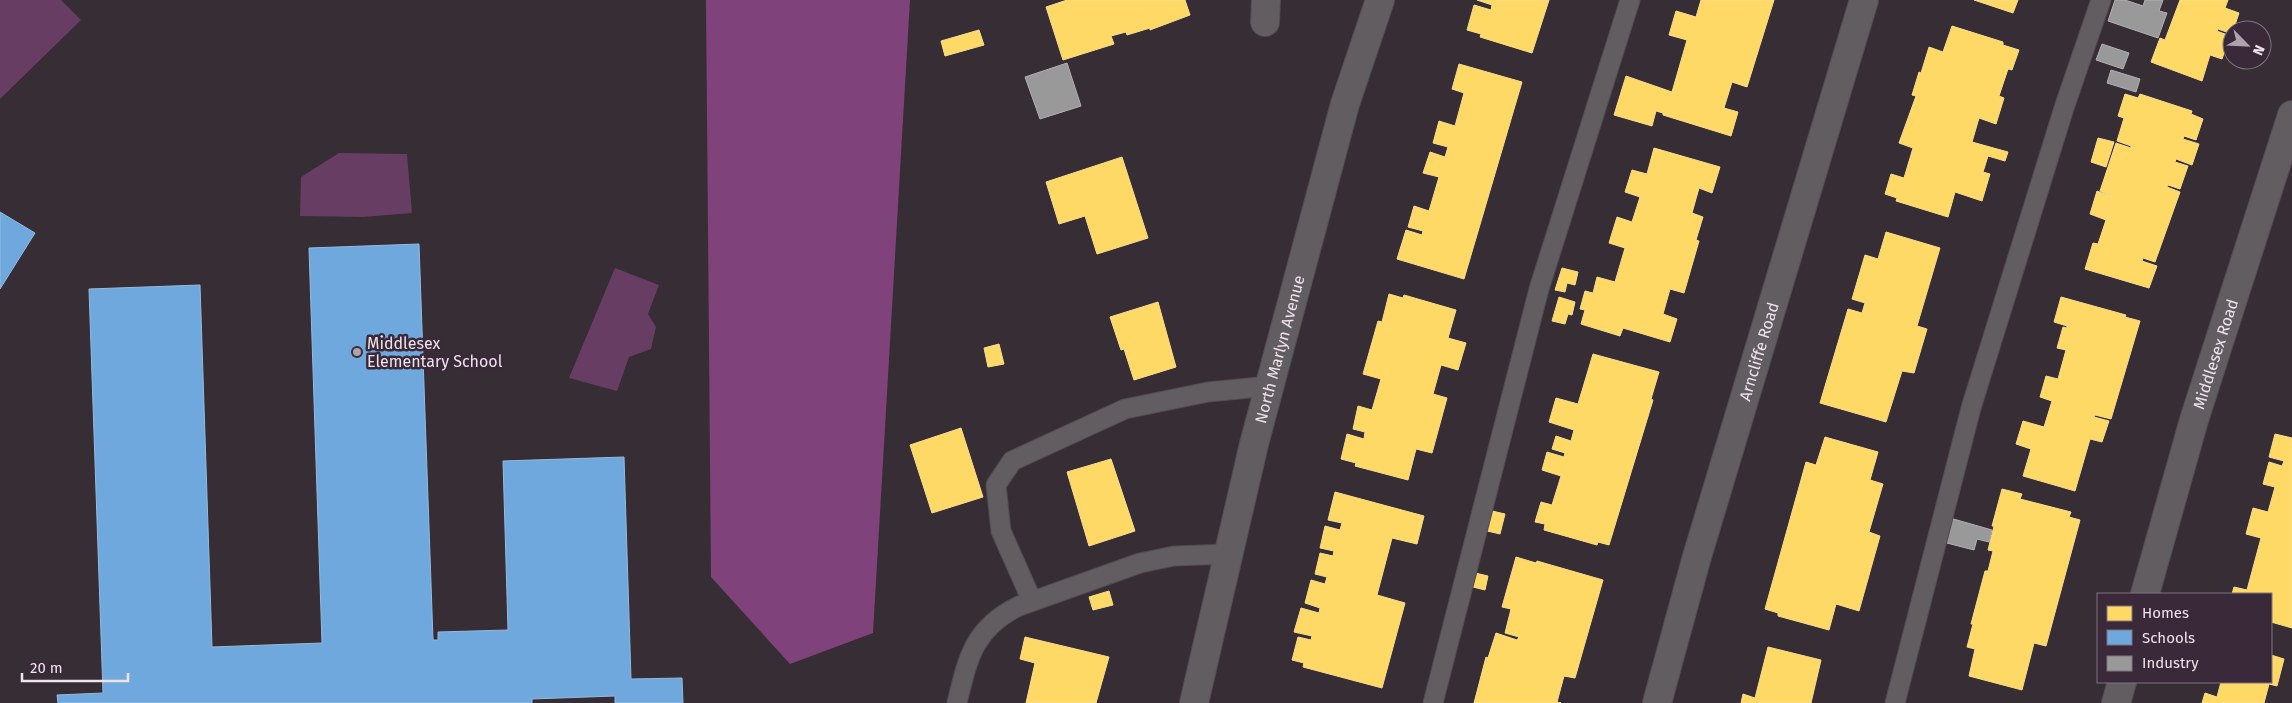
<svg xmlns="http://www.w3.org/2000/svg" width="2292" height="703" font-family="'Fira Sans',sans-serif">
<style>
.green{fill:#673d63}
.forest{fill:#80427a}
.homes{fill:#ffd966;stroke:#fadc8e}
.schools{fill:#6fa8dc;stroke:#95bae1}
.industry{fill:#999;stroke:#b3afb2}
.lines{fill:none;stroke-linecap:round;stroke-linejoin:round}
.service-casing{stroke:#534b52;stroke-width:21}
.minor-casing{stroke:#534b52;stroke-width:30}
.service{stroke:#615d60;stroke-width:19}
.minor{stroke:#615d60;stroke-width:28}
.poi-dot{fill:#aea3ad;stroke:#3a2938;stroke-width:2}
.labels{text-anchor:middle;stroke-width:5;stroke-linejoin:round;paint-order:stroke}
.poi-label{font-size:16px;fill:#efe3ed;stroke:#3a2938;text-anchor:start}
.street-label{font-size:16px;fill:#efe3ed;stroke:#3a2938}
</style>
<rect width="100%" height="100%" fill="#362d35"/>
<g class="green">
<path d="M0,0H61L81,20L0,99Z"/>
<path d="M339,153L407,154L412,213L363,217L300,216L301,177Z"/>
<path d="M615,268L659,285L648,314L656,327L651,349L629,357L617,391L569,378Z"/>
</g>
<path class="forest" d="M706,0H910L873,633L790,664L711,577Z"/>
<g class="homes">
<path d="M1067,0H1185L1190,15L1150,30V28L1127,35L1126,32L1111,36L1114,44L1063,60L1046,7Z"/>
<path d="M1477,0H1549L1532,53L1480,37L1481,34L1467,30L1474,5L1491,10L1492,5Z"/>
<path d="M1701,0H1774L1747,87L1732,82L1724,108L1738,112L1731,136L1663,115V113L1656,111L1652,126L1614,115L1626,76L1672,92L1687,40L1669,35L1676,11L1696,17Z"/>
<path d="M1974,0H2018L2013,13Z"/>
<path d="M2180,0H2228L2225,8L2239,13L2232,34L2218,29L2217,31L2230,36L2222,59L2210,55L2202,81L2151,62L2160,38L2165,40Z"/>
<path d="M1952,26L2003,42V45L2019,50L2012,70L2008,69L1999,96L2004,98L1996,124L1979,118L1972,142L2008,152L2005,161L1988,156L1983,172L1990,174L1982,201L1955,192L1948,217L1896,201L1897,198L1885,194L1891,174L1904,178L1913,148L1899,143L1916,96L1912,95L1919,72L1921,73L1929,47L1943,52Z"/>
<path d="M979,30L984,45L945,56L941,41Z"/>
<path d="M1459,64L1522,82L1464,279L1397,259L1406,230L1422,235L1423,231L1408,227L1414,206L1429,211L1439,177L1423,173L1430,152L1445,157L1448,147L1433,143L1439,121L1455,126L1464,93L1452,89Z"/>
<path d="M2125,94L2138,98L2140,94L2192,111L2191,114L2203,119L2196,140L2184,136L2183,139L2199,144L2192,165L2176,159L2175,162L2188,166L2180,189L2168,185L2167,187L2180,192L2155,262L2143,258L2142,261L2157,266L2149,288L2085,269L2093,243L2098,244L2106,220L2090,214L2097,191L2113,197L2100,191L2116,143L2131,148V146L2117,141L2124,118L2118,116Z"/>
<path d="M2098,138L2114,142L2106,167L2091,162Z"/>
<path d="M1654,148L1720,167L1712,193L1699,188L1692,213L1703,217L1696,240L1699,241L1684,293L1670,289L1663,314L1677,319L1670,342L1623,328L1620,336L1581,324L1585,310L1580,309L1585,291L1593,293L1597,277L1615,282L1625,248L1609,243L1617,217L1632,222L1640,197L1625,192L1632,170L1647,174Z"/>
<path d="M1122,157L1148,238L1097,254L1085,216L1059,224L1046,182Z"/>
<path d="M1886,232L1940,248L1917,326L1927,329L1914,373L1902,371L1886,422L1820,403L1848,309L1862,313L1865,303L1852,299L1865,255L1878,259Z"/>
<path d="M1562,268L1578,272L1575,285L1567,283L1565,292L1555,290Z"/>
<path d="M1389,294L1403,298L1404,295L1456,310L1448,338L1466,343L1458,370L1441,365L1433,394L1447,398L1432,453L1416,449L1408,480L1355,466L1356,463L1341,459L1347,434L1364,439L1365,432L1353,429L1358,406L1372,410L1381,379L1363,374L1378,321L1382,322Z"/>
<path d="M1559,297L1575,302L1572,315L1568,314L1565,324L1552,321Z"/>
<path d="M2061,297L2126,315L2125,317L2140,321L2111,419L2095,415L2094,417L2109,421L2102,442L2090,439L2075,491L2023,476L2031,449L2016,444L2023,421L2044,427L2052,401L2040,397L2046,376L2058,379L2066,350L2057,348L2063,327L2067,328V326L2054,322Z"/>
<path d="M1158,302L1176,367L1134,380L1124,349L1121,350L1110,317Z"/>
<path d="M999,344L1004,364L988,367L984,348Z"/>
<path d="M1593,354L1659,372L1651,399L1653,400L1609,545L1598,542L1597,545L1544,530L1545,524L1535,522L1541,502L1552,505L1561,476L1542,470L1547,452L1564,457L1565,453L1552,449L1556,436L1571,441L1574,430L1549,422L1556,398L1578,404Z"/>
<path d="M961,428L983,497L932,513L910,445Z"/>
<path d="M2275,434L2292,438V628L2271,622V594H2232L2234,587L2247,590L2261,538L2246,534L2253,508L2268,512L2275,487L2263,484L2269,462L2282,466L2284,461L2269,457Z"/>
<path d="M1825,437L1878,452L1870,480L1883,484L1869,532L1880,536L1859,611L1836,604L1829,630L1778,616V613L1765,609L1806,462L1816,465Z"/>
<path d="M1111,459L1135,531L1089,546L1067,472Z"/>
<path d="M2002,489L2022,494L2020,499L2071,512L2069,517L2080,520L2046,646L2034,643L2022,690L1969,676L1975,649L1967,647L1973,624H1971L1985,571H1988L1993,551L1988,550L1994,526H1992Z"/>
<path d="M1335,492L1424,516L1417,544L1392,538L1377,595L1405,603L1382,688L1303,667L1304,663L1292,660L1298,637L1311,640L1312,636L1294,632L1301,608L1319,613L1320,608L1305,603L1311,580L1325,584L1327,577L1315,574L1320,553L1333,556L1334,551L1320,548L1325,526L1340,530L1342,523L1328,520Z"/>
<path d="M1488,510L1505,514L1500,534L1483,530Z"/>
<path d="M1516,557L1536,563L1537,561L1603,580L1575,678L1564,676L1557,702L1561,703H1474L1486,657L1488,658L1496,633L1517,640L1519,637L1505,633L1511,609L1502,607Z"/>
<path d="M1471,572L1488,576L1485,590L1469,586Z"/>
<path d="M1109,591L1113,605L1093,610L1089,597Z"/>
<path d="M1025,637L1109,657L1096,703H1026L1035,663L1020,659Z"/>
<path d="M1768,647L1821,660L1811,703H1741L1743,694L1755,698Z"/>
<path d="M2271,655L2284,659L2277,686L2269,684L2264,703H2202L2205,693L2217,697L2221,682H2271Z"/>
</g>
<g class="schools">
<path d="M0,212L35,233L0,289Z"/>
<path d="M419,244L433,640H438V632L508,630L503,461L624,457L631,679L682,678L683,703H615V696L532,699V703H58L57,695L103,693L89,289L200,285L212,647L322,643L309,248Z"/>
</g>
<g class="industry">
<path d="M2115,0H2125L2143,6L2145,0H2163L2159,11L2167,13L2158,38L2108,21Z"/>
<path d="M2102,44L2129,53L2123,69L2096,60Z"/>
<path d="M1067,63L1081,106L1040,119L1025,77Z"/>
<path d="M2111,70L2140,79L2136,92L2107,83Z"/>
<path d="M1950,518L1992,530L1989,542L1977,539L1974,550L1943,542Z"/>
</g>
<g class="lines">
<defs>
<g id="service">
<path d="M1032,601L1001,531L996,485L1012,461L1125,409L1208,392L1270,386"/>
<path d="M957,703C968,657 974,628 1019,606L1140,563L1174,556L1229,554"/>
<path d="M1433,703L1539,289L1630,0"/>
<path d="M1895,703L1971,408L2064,108L2101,0"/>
</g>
<g id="minor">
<path d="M1265,22L1266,0"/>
<path id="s1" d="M2145,594L2194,420L2292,115"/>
<path id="s2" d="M1194,703L1254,444L1345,104L1380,0"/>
<path id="s3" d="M1657,703L1696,560L1864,0"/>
<path d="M2116,703L2122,682"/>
</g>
</defs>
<use href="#service" class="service-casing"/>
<use href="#minor" class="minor-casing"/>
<use href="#service" class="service"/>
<use href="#minor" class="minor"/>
</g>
<circle class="poi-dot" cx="357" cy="352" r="5"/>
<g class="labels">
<g class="poi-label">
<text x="367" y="349">Middlesex<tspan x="367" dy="18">Elementary School</tspan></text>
</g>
<g class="street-label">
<text dy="6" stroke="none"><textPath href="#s2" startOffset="364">North Marlyn Avenue</textPath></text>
<text dy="6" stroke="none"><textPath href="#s3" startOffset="366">Arncliffe Road</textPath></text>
<text dy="6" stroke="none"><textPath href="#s1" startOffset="250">Middlesex Road</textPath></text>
</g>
</g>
<rect x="2097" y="593" width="175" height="90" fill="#3a2938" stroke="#827380"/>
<rect x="2107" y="606" width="25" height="15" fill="#ffd966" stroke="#827380"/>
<text x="2142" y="618" font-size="15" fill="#efe3ed">Homes</text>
<rect x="2107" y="630" width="25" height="15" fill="#6fa8dc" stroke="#827380"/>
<text x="2142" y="643" font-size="15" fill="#efe3ed">Schools</text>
<rect x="2107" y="656" width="25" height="15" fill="#999999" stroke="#827380"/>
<text x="2142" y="668" font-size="15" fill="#efe3ed">Industry</text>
<g transform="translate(2247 45) rotate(114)"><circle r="24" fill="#3a2938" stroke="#827380"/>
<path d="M0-4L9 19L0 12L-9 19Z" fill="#aea3ad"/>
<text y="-8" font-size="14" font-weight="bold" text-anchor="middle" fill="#efe3ed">N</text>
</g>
<path d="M22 673v8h106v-8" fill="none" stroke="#efe3ed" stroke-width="2.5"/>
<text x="30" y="673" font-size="15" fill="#efe3ed" stroke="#3a2938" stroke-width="4" paint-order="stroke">20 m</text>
</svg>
